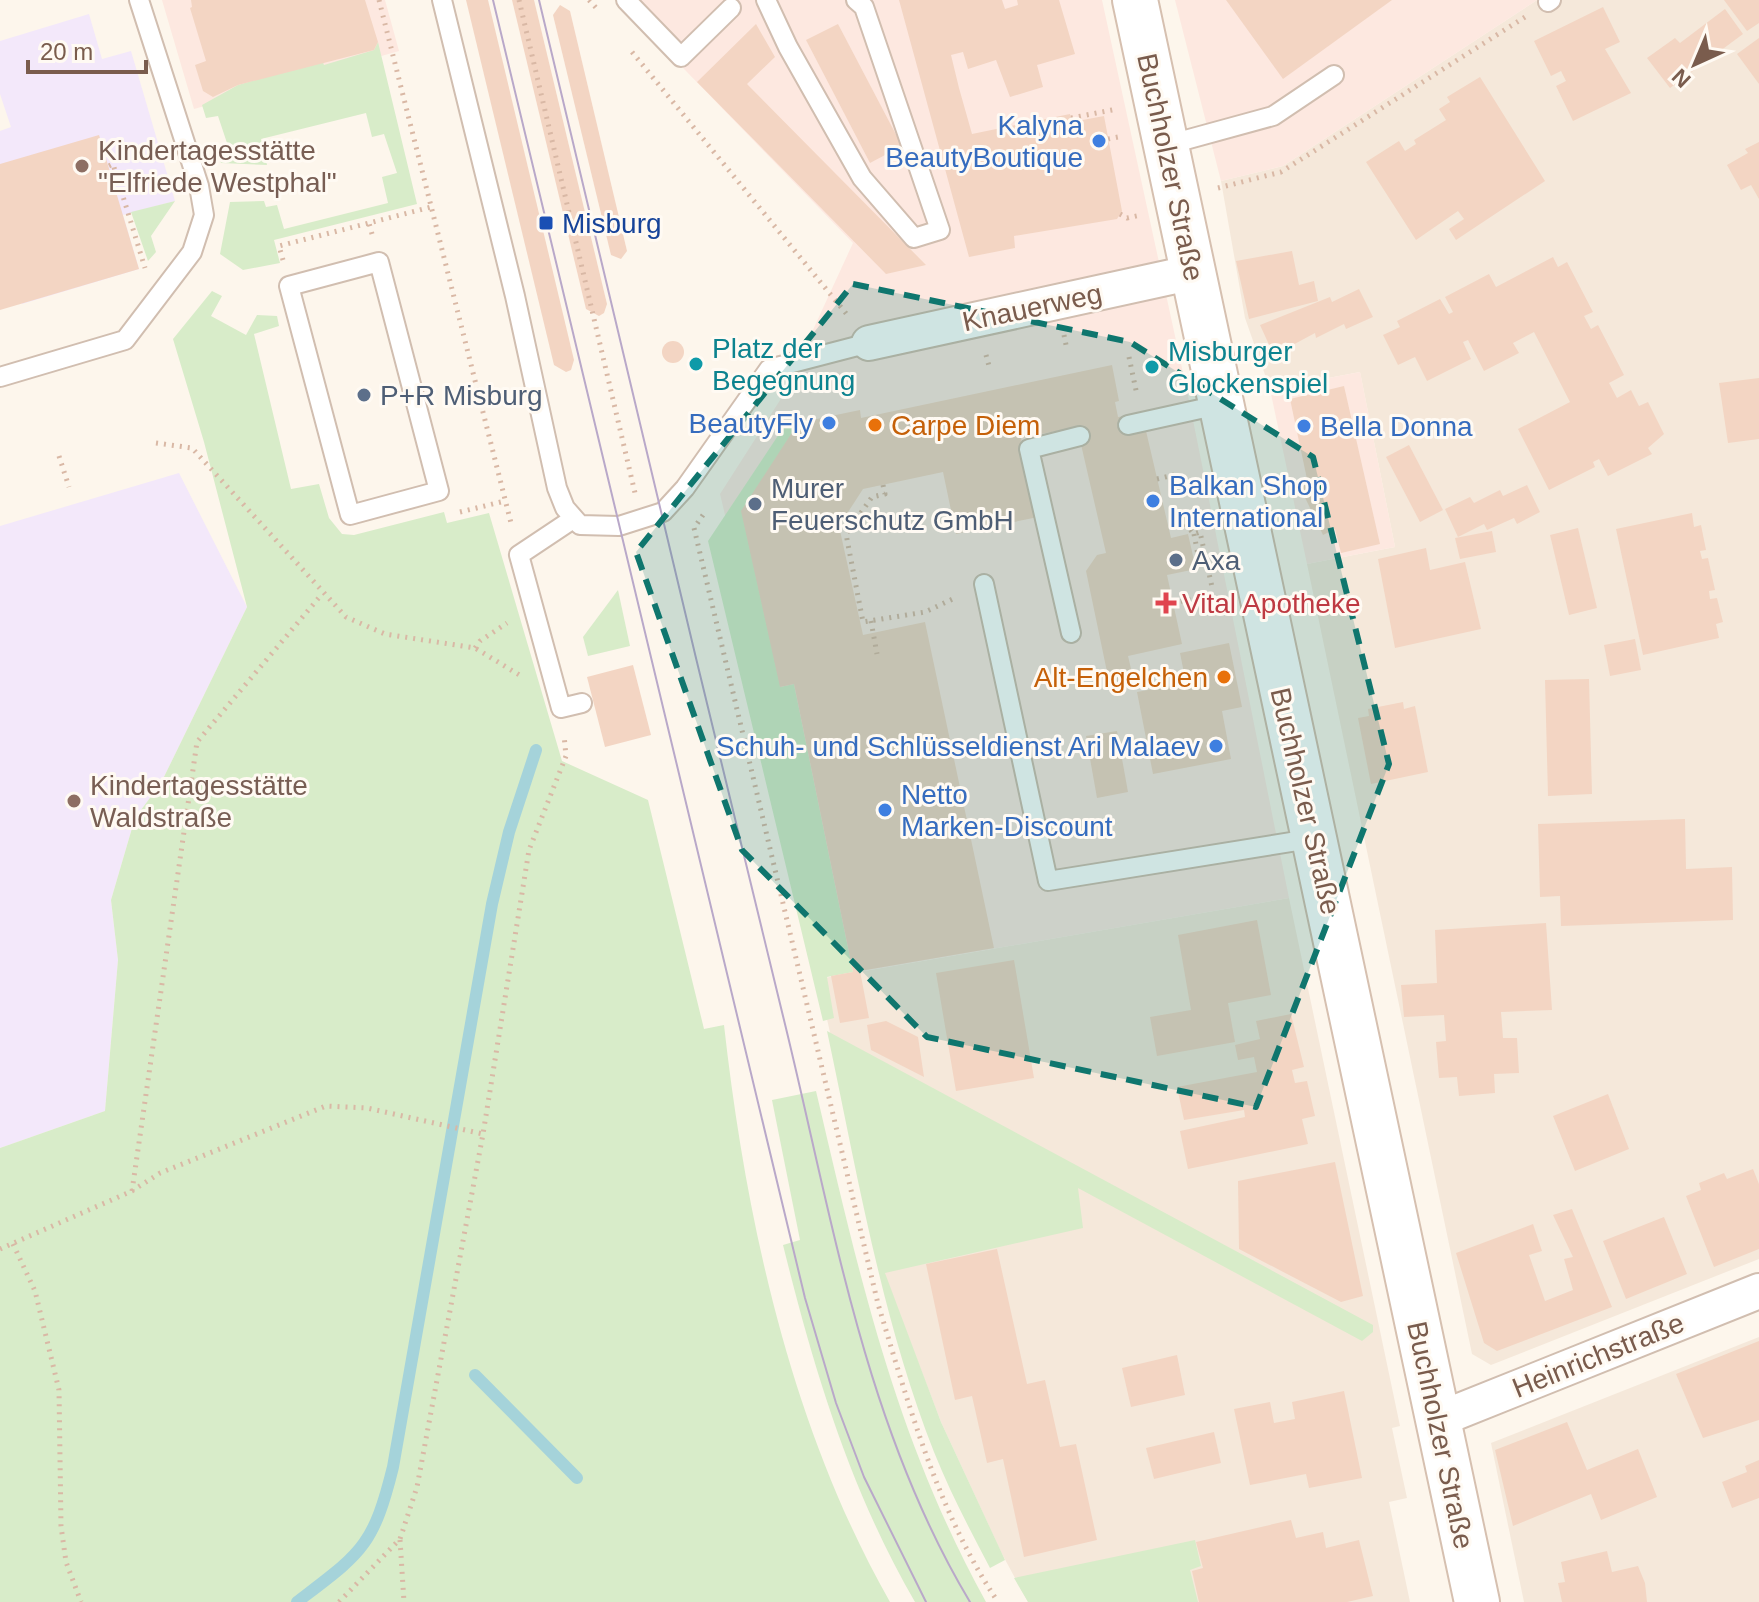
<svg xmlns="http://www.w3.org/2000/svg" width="1759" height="1602" font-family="Helvetica,sans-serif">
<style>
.residential{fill:#f5e8da}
.commercial{fill:#fde8e0}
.education{fill:#f3e8fa}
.green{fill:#d8ecc9}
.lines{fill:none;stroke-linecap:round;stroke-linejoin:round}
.stream{stroke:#a5d3da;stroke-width:12}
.building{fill:#f3d5c3}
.lane-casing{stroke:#d1beb0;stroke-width:22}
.street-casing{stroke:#d1beb0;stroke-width:38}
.secondary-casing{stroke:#d6c0b0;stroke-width:48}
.path{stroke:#d9b8a5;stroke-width:5;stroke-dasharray:2 6;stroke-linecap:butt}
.lane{stroke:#fff;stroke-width:18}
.street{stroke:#fff;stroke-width:34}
.secondary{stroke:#fff;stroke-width:44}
.tram{stroke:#b9a8c9;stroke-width:2}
.marked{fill:#0f766e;fill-opacity:0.2;stroke:#0f766e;stroke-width:6;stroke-dasharray:16 10;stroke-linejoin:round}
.shop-dot{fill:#3f7fe0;stroke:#fffaf3;stroke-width:3}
.education-dot{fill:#8d6e63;stroke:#fffaf3;stroke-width:3}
.transit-dot{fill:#1a4fb4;stroke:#fffaf3;stroke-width:3}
.culture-dot{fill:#0f9aa8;stroke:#fffaf3;stroke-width:3}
.service-dot{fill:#5c6f8a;stroke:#fffaf3;stroke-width:3}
.food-dot{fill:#e8710a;stroke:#fffaf3;stroke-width:3}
.health-dot{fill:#e0444e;stroke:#fffaf3;stroke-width:3}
.labels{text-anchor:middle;stroke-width:6;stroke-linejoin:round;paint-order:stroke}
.shop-label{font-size:28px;fill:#366cbe;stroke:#fffaf3;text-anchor:end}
.education-label{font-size:28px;fill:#785e54;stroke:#fffaf3;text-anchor:start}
.street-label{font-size:28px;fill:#7a5c4d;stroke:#fffaf3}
.transit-label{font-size:28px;fill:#164399;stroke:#fffaf3;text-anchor:start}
.culture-label{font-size:28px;fill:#0d838f;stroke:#fffaf3;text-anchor:start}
.service-label{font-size:28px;fill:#4e5e75;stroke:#fffaf3;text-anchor:start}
.food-label{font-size:28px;fill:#c56008;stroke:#fffaf3;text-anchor:start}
.health-label{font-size:28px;fill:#be3a42;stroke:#fffaf3;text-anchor:start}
</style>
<rect width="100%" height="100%" fill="#fdf6ec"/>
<g class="residential">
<path d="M1537,0H1759V1259L1491,1365L1472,1354L1307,564L1395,547L1360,372L1270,389L1245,318L1221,181L1283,166Z"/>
<path d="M1289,898L1400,1426L1392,1428L1407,1498L1389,1502L1410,1602H1028L1001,1552L941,1422L884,1273L818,979Z"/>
<path d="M1759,1337V1602H1524L1491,1443Z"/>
</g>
<g class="commercial">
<path d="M162,0H385L399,51L194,109Z"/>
<path d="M617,0H1102L1190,405L1289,898L835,976L720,494L782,397L853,243Z"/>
<path d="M1175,0H1537L1283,166L1221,181Z"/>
<path d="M1360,372L1395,547L1307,564L1270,389Z"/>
</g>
<g class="education">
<path d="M89,14L102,59L131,51L175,201L123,215L139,269L22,304L0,231V131L11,127L0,94V41Z"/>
<path d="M179,473L247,607L161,783L135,818L111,900L118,960L105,1111L0,1148V526Z"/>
</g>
<g class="green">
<path d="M378,42L417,204L274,240L280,263L243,270L220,254L230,202L264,201L266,207L277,205L284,229L388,203L382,177L397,173L384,134L372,137L366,113L261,139L267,165L221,163L215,146L227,143L218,116L206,118L202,105L238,85L322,60L324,65L374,50Z"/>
<path d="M175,201L151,236L156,252L148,261L131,212Z"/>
<path d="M212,291L222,296L211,316L246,335L257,315L277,316L279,326L254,334L291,489L319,484L329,518L342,534L354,535L444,512L447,523L489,513L562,761L648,800L704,1029L724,1025C746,1221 791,1428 890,1602H0V1148L105,1111L118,960L111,900L135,818L161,783L247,607L204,442L173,339Z"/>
<path d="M787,422L796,428L780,687L794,684L853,972L827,977L834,1018L823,1021L708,541Z"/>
<path d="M618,590L630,646L588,656L583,637Z"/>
<path d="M827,1031L1373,1325V1332L1362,1341L1078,1188L1083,1228L885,1273L941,1422L1005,1560L990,1568C970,1530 950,1492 934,1452C881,1317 857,1172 827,1031Z"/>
<path d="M816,1091C859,1274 894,1435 986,1602H915C850,1490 814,1370 783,1245L800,1240L772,1100Z"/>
<path d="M1195,1540L1201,1566L1190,1570L1198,1602H1028L1014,1578Z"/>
</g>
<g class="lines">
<g class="stream">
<path d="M475,1375L577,1478"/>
<path d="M297,1602C361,1553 373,1548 393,1467L492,904L509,832L536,750"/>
</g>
</g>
<g class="building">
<path d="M191,0H365L378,42L374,50L238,85L213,97L203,91L195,65L206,61L190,8L192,7Z"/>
<path d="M466,0H488L574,360L571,370L566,372L554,365Z"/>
<path d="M512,0H534L607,304L604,313L599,316L586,309Z"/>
<path d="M899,0H1002L1005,9L1018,5L1017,0H1059L1075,54L1037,65L1043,87L1010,97L996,60L968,69L963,52L951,55L959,88L972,134L1070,114L1072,122L1104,116L1122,211L1117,219L1014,236L1015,248L969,257Z"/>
<path d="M1226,0H1392L1283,79Z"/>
<path d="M1724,0H1759V23L1747,31Z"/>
<path d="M560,5L570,11L627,251L621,259L611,255L553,15Z"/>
<path d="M1603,7L1620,42L1605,49L1631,93L1573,121L1556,86L1566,81L1561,71L1551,76L1534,41Z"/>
<path d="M1725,9L1743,34L1670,88L1647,58L1675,38L1680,43Z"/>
<path d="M756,24L775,57L747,84L926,265L886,274L697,82Z"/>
<path d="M838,24L902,146L870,163L806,40Z"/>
<path d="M1759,38V84L1737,54Z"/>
<path d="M1480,77L1545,181L1456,240L1449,229L1464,219L1458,211L1416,240L1366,162L1399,141L1405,151L1416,144L1414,140L1446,120L1439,109L1450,102L1447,97Z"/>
<path d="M99,135L139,269L0,310V164Z"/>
<path d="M1759,142V199L1751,185L1741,190L1727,165L1748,153L1745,149Z"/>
<path d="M1292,251L1299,285L1314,281L1318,301L1249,319L1236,261Z"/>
<path d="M1553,257L1558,267L1567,262L1593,312L1584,316L1591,329L1598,325L1624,375L1609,383L1617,398L1631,390L1639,406L1648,402L1664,434L1648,448L1652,454L1608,476L1599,459L1593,462L1595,467L1549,490L1518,429L1570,402L1534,332L1513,343L1519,353L1484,371L1468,340L1463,342L1471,359L1427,381L1415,357L1398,365L1383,335L1400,327L1397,321L1440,299L1449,314L1453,312L1445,297L1489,274L1496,287Z"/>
<path d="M1359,289L1373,317L1346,329L1344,324L1316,338L1315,333L1289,347L1286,342L1271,349L1260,325L1330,297L1332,302Z"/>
<circle cx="673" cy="352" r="11"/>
<path d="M1112,365L1119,401L1115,402L1118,417L1126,416L1130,434L1146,431L1171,538L1188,534L1196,569L1167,575L1182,644L1128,656L1135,686L1111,691L1086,571L1097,555L1106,553L1077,427L1021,438L1038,517L956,534L943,472L863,489L839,526L863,635L925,622L994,948L860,971L869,1018L840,1023L831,976L853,972L794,684L780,687L741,511L802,417L807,421L860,410L861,418Z"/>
<path d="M1759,378V439L1728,443L1719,383Z"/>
<path d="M1344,386L1380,544L1341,553L1335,529L1323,535L1298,483L1307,479L1290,399Z"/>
<path d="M1409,445L1443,510L1420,522L1386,457Z"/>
<path d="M1527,485L1540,512L1517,524L1514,518L1487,530L1484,524L1458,537L1445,509L1470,497L1474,503L1500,490L1503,496Z"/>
<path d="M1692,513L1694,527L1701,525L1706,550L1700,551L1702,559L1708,558L1715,590L1709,591L1710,599L1717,598L1723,622L1716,624L1719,638L1643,655L1616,529Z"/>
<path d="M1578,528L1597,608L1569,615L1550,535Z"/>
<path d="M1492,531L1496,552L1460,559L1455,538Z"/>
<path d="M1426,548L1430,570L1465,562L1481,629L1395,648L1378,559Z"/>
<path d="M1635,639L1641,670L1610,676L1604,645Z"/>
<path d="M1229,643L1242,707L1222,711L1231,759L1153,774L1137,692L1186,683L1180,653Z"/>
<path d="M633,665L651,735L605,747L587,677Z"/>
<path d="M1589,679L1592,794L1548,796L1545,680Z"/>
<path d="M1403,702L1404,709L1415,706L1428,772L1371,784L1358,718L1369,716L1368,709Z"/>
<path d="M1117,731L1128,792L1097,798L1086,736Z"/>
<path d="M1685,819L1686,869L1732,867L1733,920L1561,926L1560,896L1540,897L1538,824Z"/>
<path d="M1257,920L1271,995L1228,1003L1235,1042L1157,1056L1150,1017L1191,1010L1178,935Z"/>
<path d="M1546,923L1552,1010L1501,1012L1503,1038H1517L1519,1073L1494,1074L1495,1093L1459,1096L1457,1077L1439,1078L1436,1042L1446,1041L1444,1015L1404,1017L1401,985L1437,983L1435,930Z"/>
<path d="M1014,960L1034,1078L956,1091L936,973Z"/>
<path d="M1291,1014L1304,1067L1292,1070L1295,1083L1307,1081L1315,1116L1302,1119L1308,1144L1188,1169L1180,1131L1245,1117L1244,1110L1184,1120L1177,1087L1257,1072L1254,1057L1238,1060L1235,1045L1260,1039L1256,1021Z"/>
<path d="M886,1021L918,1037L924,1077L871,1050L867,1025Z"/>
<path d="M1608,1094L1629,1149L1575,1171L1553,1116Z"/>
<path d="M1335,1162L1363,1296L1341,1302L1239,1249L1238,1181Z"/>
<path d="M1753,1169L1759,1184V1249L1714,1267L1686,1196L1701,1190L1699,1183L1724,1173L1727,1179Z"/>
<path d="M1572,1209L1612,1307L1497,1351L1484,1343L1456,1253L1533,1224L1542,1251L1529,1255L1545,1301L1573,1290L1564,1259L1573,1257L1553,1215Z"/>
<path d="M1664,1217L1687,1274L1626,1299L1603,1241Z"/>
<path d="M997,1249L1027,1384L1045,1380L1060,1447L1076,1444L1097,1540L1024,1557L1003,1459L987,1463L972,1396L955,1400L926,1264Z"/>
<path d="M1759,1341V1420L1703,1438L1676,1374Z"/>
<path d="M1177,1355L1185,1395L1131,1407L1122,1368Z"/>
<path d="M1344,1391L1362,1478L1309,1488L1306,1474L1250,1485L1234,1409L1270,1402L1274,1423L1295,1419L1292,1402Z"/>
<path d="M1567,1422L1587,1470L1638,1449L1657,1497L1601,1520L1591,1494L1513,1526L1495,1450Z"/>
<path d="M1214,1432L1221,1463L1154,1479L1146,1448Z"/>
<path d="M1759,1460V1498L1732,1508L1722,1482L1747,1472L1745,1466Z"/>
<path d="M1291,1520L1296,1538L1323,1532L1326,1548L1359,1540L1373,1596L1347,1602H1199L1192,1571L1203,1568L1196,1542Z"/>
<path d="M1607,1551L1612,1572L1638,1566L1645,1583L1647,1602H1562L1558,1583L1565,1582L1561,1562Z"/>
</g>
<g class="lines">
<defs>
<g id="lane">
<path d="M442,0L515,296L557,488L565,508L580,525L619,526L663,512L685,488L769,369L869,343"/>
<path d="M626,0L681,57L731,8"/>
<path d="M766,0L788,47L862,178L914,238L940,230L864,7L856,0"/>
<path d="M1548,2L1551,0"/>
<path d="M1167,145L1273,116L1334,75"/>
<path d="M379,262L439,491L350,515L289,286Z"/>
<path d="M0,377L125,340L192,252L204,215L199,186L139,0"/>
<path d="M1128,425L1223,404"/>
<path d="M573,519L519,555L561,708L582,703"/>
<path d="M984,584L1048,881L1316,838"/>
<path d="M1071,633L1029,449L1080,436"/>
</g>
<g id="street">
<path d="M869,343L1194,272"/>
<path d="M1437,1420L1759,1291"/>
</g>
<path id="secondary" d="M1135,0L1477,1602"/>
</defs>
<use href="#lane" class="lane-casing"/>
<use href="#street" class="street-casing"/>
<use href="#secondary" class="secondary-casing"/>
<g class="path">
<path d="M379,0L512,527"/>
<path d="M519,0L635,493"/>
<path d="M589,0L598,10"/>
<path d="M632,52L849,317"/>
<path d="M1071,118L1117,109"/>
<path d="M1108,139L1123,136"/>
<path d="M109,166L113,164L145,268"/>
<path d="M1218,188L1281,172L1525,17"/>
<path d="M1120,214L1127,218L1141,215"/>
<path d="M372,234L369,223L431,207"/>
<path d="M283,260L279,246L369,223"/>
<path d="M1064,335L1067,350"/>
<path d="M986,355L989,366"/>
<path d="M1129,357L1137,395"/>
<path d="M156,443L192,448L346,617L385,634L475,648L521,676"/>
<path d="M59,456L69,487"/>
<path d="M1157,479L1174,475"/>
<path d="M883,485L885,494L872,497L846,534L863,622L925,612L957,597"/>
<path d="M460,512L505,501"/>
<path d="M703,515L694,528L878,1304C909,1405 938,1513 998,1602"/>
<path d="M1185,524L1194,534L1200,532L1212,587"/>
<path d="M1194,534L1199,560L1195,561"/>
<path d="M1173,603L1192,599"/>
<path d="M871,621L877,654"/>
<path d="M475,648L480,641L507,623"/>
<path d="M132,1191L197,742L322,594"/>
<path d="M13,1244L35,1291L59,1390L61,1526L66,1562L81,1602"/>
<path d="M0,1249L132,1191L160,1173L326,1106L367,1108L483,1134"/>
<path d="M400,1540L404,1602"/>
<path d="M339,1602L400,1539L417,1487L483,1134L529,850L566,756L564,735"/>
</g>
<use href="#lane" class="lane"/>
<use href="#street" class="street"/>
<use href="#secondary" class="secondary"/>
<g class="tram">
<path d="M493,0L805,1298L836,1403L864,1477L926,1602"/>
<path d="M539,0C621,338 699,678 783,1016C832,1214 863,1424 970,1602"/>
</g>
</g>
<path class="marked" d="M853,284L1130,342L1313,457L1389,764L1256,1107L927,1037L742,850L636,552Z"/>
<g class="shop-dot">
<circle cx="1099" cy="141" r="8"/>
<circle cx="829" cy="423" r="8"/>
<circle cx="1304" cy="426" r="8"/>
<circle cx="1153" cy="501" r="8"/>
<circle cx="1216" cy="746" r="8"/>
<circle cx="885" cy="810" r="8"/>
</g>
<g class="education-dot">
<circle cx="82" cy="166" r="8"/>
<circle cx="74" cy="801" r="8"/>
</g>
<rect class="transit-dot" x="538" y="215" width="16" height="16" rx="4"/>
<g class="culture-dot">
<circle cx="696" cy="364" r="8"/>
<circle cx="1152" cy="367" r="8"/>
</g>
<g class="service-dot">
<circle cx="364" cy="395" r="8"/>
<circle cx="755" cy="504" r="8"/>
<circle cx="1176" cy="560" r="8"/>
</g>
<g class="food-dot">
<circle cx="875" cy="425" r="8"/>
<circle cx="1224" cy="677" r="8"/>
</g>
<path class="health-dot" d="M1162 591h8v8h8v8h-8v8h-8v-8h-8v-8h8z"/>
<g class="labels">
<g class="shop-label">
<text x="1083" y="135">Kalyna<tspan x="1083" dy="32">BeautyBoutique</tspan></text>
<text x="813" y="433">BeautyFly</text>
<text x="1320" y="436" text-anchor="start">Bella Donna</text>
<text x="1169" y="495" text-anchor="start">Balkan Shop<tspan x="1169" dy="32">International</tspan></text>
<text x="1200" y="756">Schuh- und Schlüsseldienst Ari Malaev</text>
<text x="901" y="804" text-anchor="start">Netto<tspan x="901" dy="32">Marken-Discount</tspan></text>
</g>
<g class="education-label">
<text x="98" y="160">Kindertagesstätte<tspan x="98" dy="32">"Elfriede Westphal"</tspan></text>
<text x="90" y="795">Kindertagesstätte<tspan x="90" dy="32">Waldstraße</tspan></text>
</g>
<g class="street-label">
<text transform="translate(1171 167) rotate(78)" y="10">Buchholzer Straße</text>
<text transform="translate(1032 307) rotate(-12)" y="10">Knauerweg</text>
<text transform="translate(1306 801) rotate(77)" y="10">Buchholzer Straße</text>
<text transform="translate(1598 1355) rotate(-22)" y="10">Heinrichstraße</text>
<text transform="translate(1441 1435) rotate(78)" y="10">Buchholzer Straße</text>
</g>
<g class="transit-label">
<text x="562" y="233">Misburg</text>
</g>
<g class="culture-label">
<text x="712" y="358">Platz der<tspan x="712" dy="32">Begegnung</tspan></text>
<text x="1168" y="361">Misburger<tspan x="1168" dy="32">Glockenspiel</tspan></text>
</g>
<g class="service-label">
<text x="380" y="405">P+R Misburg</text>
<text x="771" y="498">Murer<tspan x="771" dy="32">Feuerschutz GmbH</tspan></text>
<text x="1192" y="570">Axa</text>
</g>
<g class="food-label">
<text x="891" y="435">Carpe Diem</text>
<text x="1208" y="687" text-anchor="end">Alt-Engelchen</text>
</g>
<g class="health-label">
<text x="1182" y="613">Vital Apotheke</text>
</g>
</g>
<g transform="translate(1695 64) rotate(224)" stroke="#fffaf3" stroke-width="6" paint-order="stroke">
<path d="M0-6L14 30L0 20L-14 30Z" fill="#7a5c4d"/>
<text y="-12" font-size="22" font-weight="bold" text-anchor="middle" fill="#7a5c4d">N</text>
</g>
<path d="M28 60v12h118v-12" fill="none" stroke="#7a5c4d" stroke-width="4"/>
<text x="40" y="60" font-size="24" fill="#7a5c4d" stroke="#fffaf3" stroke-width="6" paint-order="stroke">20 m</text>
</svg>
